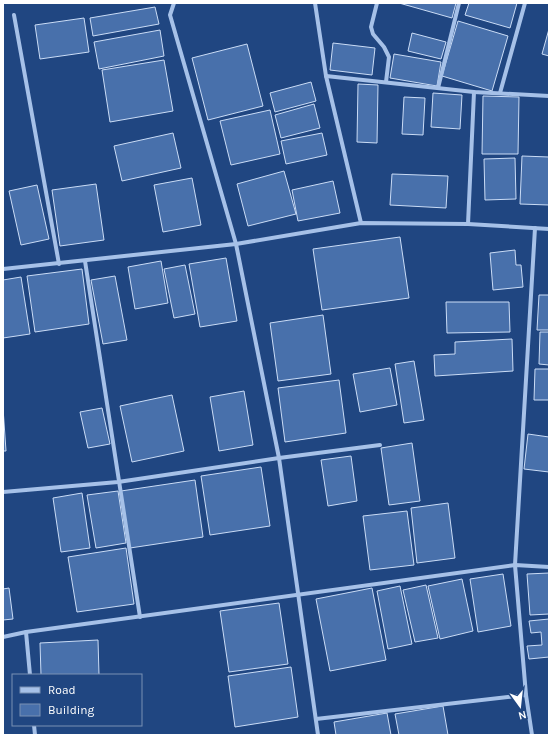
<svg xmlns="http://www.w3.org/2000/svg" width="552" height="738" font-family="Karla,sans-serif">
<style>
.building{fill:#4870ab;stroke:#cadcf6}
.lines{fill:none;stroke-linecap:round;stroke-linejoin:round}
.street{stroke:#a6c1e8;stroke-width:4}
</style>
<rect width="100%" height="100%" fill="#204681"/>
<g class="building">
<path d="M399,3H456L452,18Z"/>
<path d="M469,3H517L510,28L465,15Z"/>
<path d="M155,7L159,24L93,36L90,18Z"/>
<path d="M84,18L89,52L40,59L35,25Z"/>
<path d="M458,21L508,36L492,91L442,76Z"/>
<path d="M549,29V56L542,54Z"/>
<path d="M160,30L164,56L99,69L94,42Z"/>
<path d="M412,33L446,42L441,59L408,51Z"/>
<path d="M333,43L375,48L372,75L330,70Z"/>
<path d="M247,44L263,106L208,120L192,58Z"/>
<path d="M394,54L441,62L437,86L390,78Z"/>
<path d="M164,60L173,111L110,122L102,70Z"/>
<path d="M311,82L316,101L275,112L270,93Z"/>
<path d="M358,84L378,85L377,143L357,142Z"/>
<path d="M433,93L462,95L460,129L431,127Z"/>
<path d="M483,96L519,97L518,154H482Z"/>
<path d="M404,97L425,98L423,135L402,134Z"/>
<path d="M314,104L320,128L281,138L275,115Z"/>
<path d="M270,110L280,154L231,165L220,121Z"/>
<path d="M173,133L181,168L122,181L114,146Z"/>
<path d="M322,133L327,155L286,164L281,141Z"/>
<path d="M522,156L549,157V205L520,204Z"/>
<path d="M515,158L516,199L485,200L484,159Z"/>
<path d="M284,171L296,214L248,226L237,184Z"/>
<path d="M392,174L448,176L446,208L390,205Z"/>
<path d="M192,178L201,225L163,232L154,185Z"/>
<path d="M333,181L340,213L298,221L292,190Z"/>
<path d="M96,184L104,240L60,246L52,190Z"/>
<path d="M37,185L49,239L21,245L9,191Z"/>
<path d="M400,237L409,298L322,310L313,249Z"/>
<path d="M515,250L516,265H521L523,287L493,290L490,253Z"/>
<path d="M226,258L237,321L200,327L189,264Z"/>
<path d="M161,261L168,303L135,309L128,267Z"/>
<path d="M185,265L195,314L174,318L164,269Z"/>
<path d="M82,269L89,324L35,332L27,276Z"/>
<path d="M115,276L127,340L103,344L91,280Z"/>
<path d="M21,277L30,334L3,338V280Z"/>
<path d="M539,295H549V330H537Z"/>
<path d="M446,302H509L510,332L447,333Z"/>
<path d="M323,315L331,374L278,381L270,323Z"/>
<path d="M540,332H549V365L539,364Z"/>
<path d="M512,339L513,371L435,376L434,355L455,354V342Z"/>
<path d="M414,361L424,420L404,423L395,364Z"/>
<path d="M390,368L397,405L360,412L353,374Z"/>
<path d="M535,369H549V400H534Z"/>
<path d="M339,380L346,433L285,442L278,388Z"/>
<path d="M244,391L253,445L219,451L210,397Z"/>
<path d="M172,395L184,451L132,462L120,406Z"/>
<path d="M3,408L6,451H3Z"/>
<path d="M102,408L110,444L88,448L80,412Z"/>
<path d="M528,434L549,437V472L524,469Z"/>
<path d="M412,443L420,501L389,505L381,448Z"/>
<path d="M351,456L357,501L328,506L321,460Z"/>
<path d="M261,467L270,526L210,535L201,476Z"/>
<path d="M195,480L203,537L130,548L121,491Z"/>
<path d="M118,491L126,543L96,548L87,495Z"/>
<path d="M82,493L90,548L61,552L53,498Z"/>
<path d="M448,503L455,558L417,563L411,508Z"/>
<path d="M407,511L414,565L370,570L363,516Z"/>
<path d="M126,548L134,604L77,612L68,557Z"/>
<path d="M549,573V614L530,615L527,574Z"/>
<path d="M503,574L511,626L478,632L470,579Z"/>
<path d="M462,579L473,631L440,639L428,586Z"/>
<path d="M426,585L438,638L415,642L403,590Z"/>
<path d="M400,586L412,644L388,649L377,591Z"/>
<path d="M9,588L13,619L3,620V589Z"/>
<path d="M372,588L386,660L330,671L316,599Z"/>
<path d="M279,603L288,664L229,672L220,611Z"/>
<path d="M549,619V657L529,659L527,646L542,645L541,632L531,633L529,621Z"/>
<path d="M98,640L99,675H41L40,643Z"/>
<path d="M291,667L298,717L235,727L228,676Z"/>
<path d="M443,706L448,735H399L395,714Z"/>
<path d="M387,713L391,735H336L334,722Z"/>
</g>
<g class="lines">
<g class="street">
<path d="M174,3L170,15L236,244L279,458L318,735"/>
<path d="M315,3L326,76L361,223"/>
<path d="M377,3L371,27L373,34L384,47L389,57L386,82"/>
<path d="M14,15L59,264"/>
<path d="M326,76L474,92L549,96"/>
<path d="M438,88L459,3"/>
<path d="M500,93L525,3"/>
<path d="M468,224L474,92"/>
<path d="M85,261L140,617"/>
<path d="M3,269L236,244L361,223L468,224L549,229"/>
<path d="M3,492L118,482L279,458L380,445"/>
<path d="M26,632L30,675"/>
<path d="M3,637L26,632L515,565L549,567"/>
<path d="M316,719L526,695"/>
<path d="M34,725L35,735"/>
<path d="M532,735L526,695L515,565L535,228"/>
</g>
</g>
<rect width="552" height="738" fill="none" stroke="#ffffff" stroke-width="8"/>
<rect x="12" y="674" width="130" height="52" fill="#204681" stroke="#7990b3"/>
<rect x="20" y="687" width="20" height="6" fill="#a6c1e8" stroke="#7990b3"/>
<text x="48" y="694" font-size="12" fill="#ffffff">Road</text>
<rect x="20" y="704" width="20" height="12" fill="#4870ab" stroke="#7990b3"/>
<text x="48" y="714" font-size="12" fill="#ffffff">Building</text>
<g transform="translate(520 706) rotate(165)" stroke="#204681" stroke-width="3" paint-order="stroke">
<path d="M0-3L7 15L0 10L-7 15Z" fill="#ffffff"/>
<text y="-6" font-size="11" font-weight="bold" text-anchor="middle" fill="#ffffff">N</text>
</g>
</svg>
